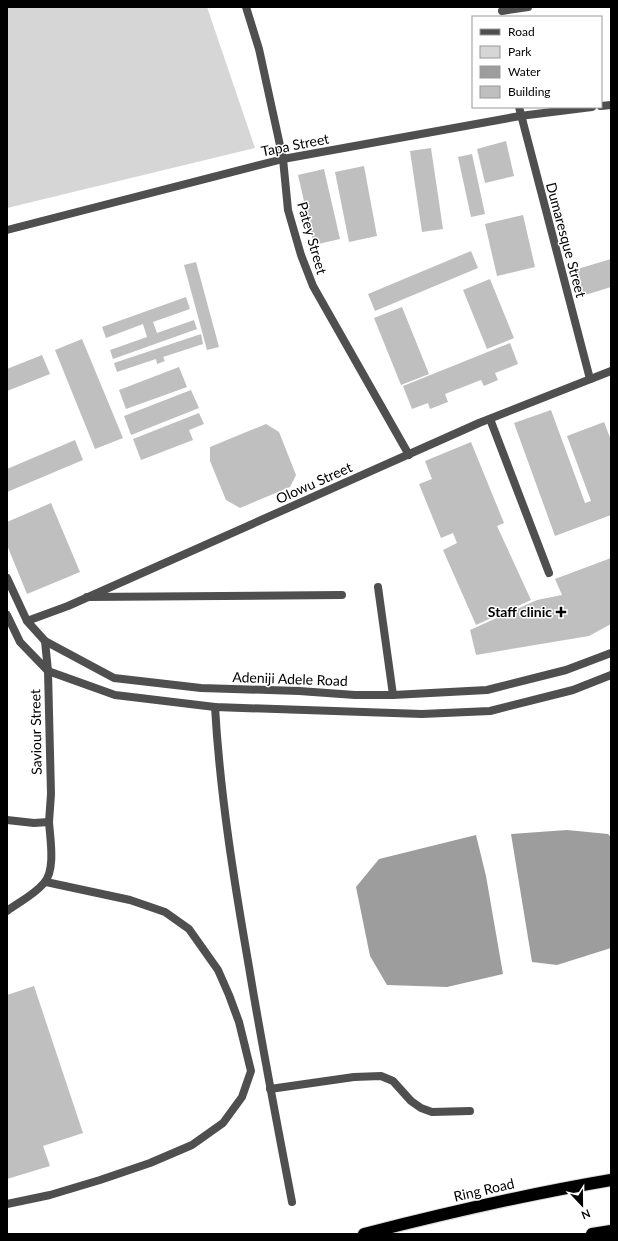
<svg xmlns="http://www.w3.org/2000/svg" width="618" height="1241" font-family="Lato,sans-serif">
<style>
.green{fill:#d6d6d6}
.water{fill:#9d9d9d}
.building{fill:#bfbfbf}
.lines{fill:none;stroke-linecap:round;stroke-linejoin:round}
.highway-casing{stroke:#dbdbdb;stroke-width:14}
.lane{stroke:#4f4f4f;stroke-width:8}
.street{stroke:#4f4f4f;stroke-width:8}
.highway{stroke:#000;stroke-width:12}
.poi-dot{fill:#000;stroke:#fff;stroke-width:1.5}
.labels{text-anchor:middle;stroke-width:3;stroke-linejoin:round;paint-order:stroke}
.street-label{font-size:14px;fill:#000;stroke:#fff}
.poi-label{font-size:14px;font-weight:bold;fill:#000;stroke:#fff;text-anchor:end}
</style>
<rect width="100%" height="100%" fill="#fff"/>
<path class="green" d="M7,7H207L255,148L7,208Z"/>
<g class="water">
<path d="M567,830L608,834L611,837V948L557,965L532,962L511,834Z"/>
<path d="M476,835L486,876L503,974L447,987L387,985L370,956L356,887L379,859Z"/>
</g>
<g class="building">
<path d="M506,141L514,176L485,183L477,149Z"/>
<path d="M431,148L443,229L422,232L410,151Z"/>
<path d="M472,154L485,214L471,217L458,157Z"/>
<path d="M364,166L377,236L349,242L335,172Z"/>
<path d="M324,169L340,239L314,245L298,175Z"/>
<path d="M523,215L535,267L497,276L485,224Z"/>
<path d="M471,251L478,268L375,311L368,294Z"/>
<path d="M611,259V287L582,296L574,270Z"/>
<path d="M196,262L219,347L207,350L184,265Z"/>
<path d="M490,279L514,338L487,349L463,290Z"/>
<path d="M186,297L190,309L153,322L157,333L194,320L197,329L113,359L110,350L147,337L143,324L106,338L102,327Z"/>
<path d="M402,307L429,374L401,385L374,318Z"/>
<path d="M201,334L203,344L163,357L165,361L157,364L156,359L117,372L114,363Z"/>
<path d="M82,339L123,438L95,449L55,350Z"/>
<path d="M510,343L518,364L495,373L498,380L484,386L481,380L445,394L448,402L430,409L428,403L412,409L403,386Z"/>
<path d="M42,355L50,374L7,391V369Z"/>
<path d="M179,367L187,387L126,409L119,390Z"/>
<path d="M191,390L199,408L131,435L124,416Z"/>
<path d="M551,410L585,503L591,501L567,436L604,422L611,440V515L555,536L514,423Z"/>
<path d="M199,413L204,424L189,430L193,440L141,460L133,439Z"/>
<path d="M266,424L279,432L296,475L290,487L240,508L226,500L210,461V447Z"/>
<path d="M75,440L83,460L7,492V469Z"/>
<path d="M471,442L504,523L497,526L531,600L476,625L443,550L457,543L453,533L441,538L419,484L432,479L425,461Z"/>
<path d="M51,503L80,572L27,594L7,545V522Z"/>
<path d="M611,558V624L589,636L476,655L470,630L537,600L562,595L555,579Z"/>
<path d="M34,986L83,1133L43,1146L50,1166L7,1179V995Z"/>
</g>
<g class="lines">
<defs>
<g id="highway">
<path d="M364,1234C446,1213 528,1194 611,1180"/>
<path d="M592,1234L611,1231"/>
</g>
</defs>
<use href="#highway" class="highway-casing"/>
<g class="lane">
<path d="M490,419L549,573"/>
<path d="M378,587L393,695"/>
<path d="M87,597L342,595"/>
<path d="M7,911C19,902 34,895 44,883C56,870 50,838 49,822"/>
<path d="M270,1089L354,1077L381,1076L393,1081L411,1101L421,1108L432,1112L470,1111"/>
<path d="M7,1204L50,1195L100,1180L150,1163L192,1145L223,1123L242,1097L251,1071L239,1022L229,995L218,970L189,929L165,912L130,900L46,882"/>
</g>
<g class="street">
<path d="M246,7L259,49L283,159L288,210L301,255L313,286L409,455"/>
<path d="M502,11L528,7"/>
<path d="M601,106L611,105"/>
<path d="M519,107L590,379"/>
<path d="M7,230L283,159L520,116L592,107"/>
<path d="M7,578L27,621L45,641L114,678L201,688L299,691L355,695H393L487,690L566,670L611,653"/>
<path d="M7,615L20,642L48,671L115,695L215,707L422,714L490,711L573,690L611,675"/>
<path d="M27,621L68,606L479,423L611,371"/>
<path d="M215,707C220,794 234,881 249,967C262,1046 277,1124 292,1202"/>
<path d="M7,820L34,823L49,822L51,794L48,671L45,641"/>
</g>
<use href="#highway" class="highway"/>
</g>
<path class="poi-dot" d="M559 606h4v4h4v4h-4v4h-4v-4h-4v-4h4z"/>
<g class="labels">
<g class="street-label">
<text transform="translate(295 145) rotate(-11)" y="5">Tapa Street</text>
<text transform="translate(312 238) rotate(74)" y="5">Patey Street</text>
<text transform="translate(566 240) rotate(75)" y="5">Dumaresque Street</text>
<text transform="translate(314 483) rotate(-24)" y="5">Olowu Street</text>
<text transform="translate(290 679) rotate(2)" y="5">Adeniji Adele Road</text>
<text transform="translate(36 732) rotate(-91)" y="5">Saviour Street</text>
<text transform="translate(484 1190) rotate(-13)" y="5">Ring Road</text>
</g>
<g class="poi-label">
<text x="552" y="617">Staff clinic</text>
</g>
</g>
<rect width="618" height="1241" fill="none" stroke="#000000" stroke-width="16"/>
<rect x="472" y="16" width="130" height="92" fill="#ffffff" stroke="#999999"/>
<rect x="480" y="29" width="20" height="6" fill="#4f4f4f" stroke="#999999"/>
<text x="508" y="36" font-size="12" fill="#000000">Road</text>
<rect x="480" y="46" width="20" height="12" fill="#d6d6d6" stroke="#999999"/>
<text x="508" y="56" font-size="12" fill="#000000">Park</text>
<rect x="480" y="66" width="20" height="12" fill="#9d9d9d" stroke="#999999"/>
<text x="508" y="76" font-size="12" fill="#000000">Water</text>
<rect x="480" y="86" width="20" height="12" fill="#bfbfbf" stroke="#999999"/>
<text x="508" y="96" font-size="12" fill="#000000">Building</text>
<g transform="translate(582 1205) rotate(158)" stroke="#ffffff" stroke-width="3" paint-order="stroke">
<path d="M0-3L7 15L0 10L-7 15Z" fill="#000000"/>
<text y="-6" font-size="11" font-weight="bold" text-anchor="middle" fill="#000000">N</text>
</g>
</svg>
